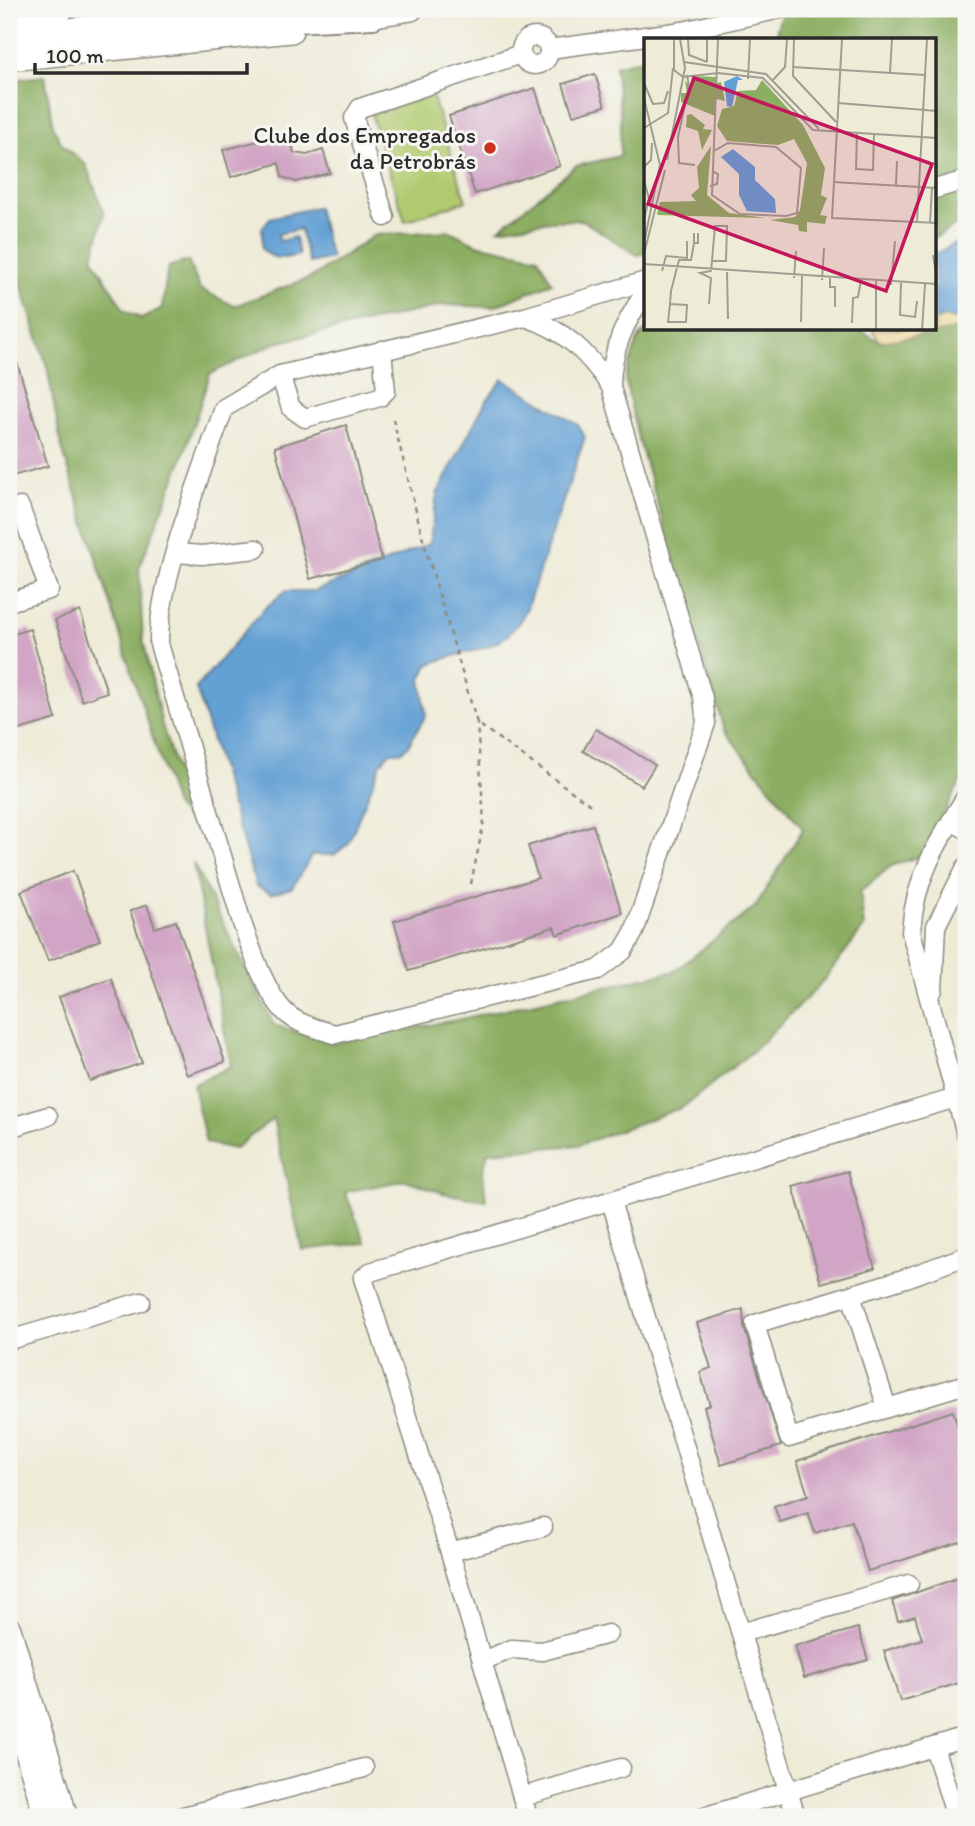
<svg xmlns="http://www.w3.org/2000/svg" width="975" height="1826" font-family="Itim,sans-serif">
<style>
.green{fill:#b1ca70;stroke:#6e7a4e;stroke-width:2}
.forest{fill:#8cae62;stroke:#5c6c46;stroke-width:2}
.sand{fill:#eeda9e;stroke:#8c8264;stroke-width:2}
.water{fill:#63a0d4;stroke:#476680;stroke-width:2}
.building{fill:#d1a5c5}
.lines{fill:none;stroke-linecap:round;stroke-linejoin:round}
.minor-casing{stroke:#8c8b81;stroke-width:21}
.major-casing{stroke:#8c8b81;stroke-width:26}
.highway-casing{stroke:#8c8b81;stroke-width:30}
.path{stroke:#8c8b81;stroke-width:2.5;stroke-dasharray:5 5;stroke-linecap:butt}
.minor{stroke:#fff;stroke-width:18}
.major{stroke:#fff;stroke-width:23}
.highway{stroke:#fff;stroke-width:26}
.poi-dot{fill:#c8321e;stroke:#f6f6f2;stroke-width:2.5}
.labels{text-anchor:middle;stroke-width:6;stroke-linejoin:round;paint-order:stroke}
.poi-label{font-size:23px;fill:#2b2b2b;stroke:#f6f6f2;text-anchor:end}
.inset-road{fill:none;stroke:#a09e92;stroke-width:2}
.view{fill:#c2185b;fill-opacity:0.15;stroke:#c2185b;stroke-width:3.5}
.inset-edge{fill:none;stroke:#2b2b2b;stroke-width:3.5}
</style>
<rect width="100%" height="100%" fill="#f6f6f2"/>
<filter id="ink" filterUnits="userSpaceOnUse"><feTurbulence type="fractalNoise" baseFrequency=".0143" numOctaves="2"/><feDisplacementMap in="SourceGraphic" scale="14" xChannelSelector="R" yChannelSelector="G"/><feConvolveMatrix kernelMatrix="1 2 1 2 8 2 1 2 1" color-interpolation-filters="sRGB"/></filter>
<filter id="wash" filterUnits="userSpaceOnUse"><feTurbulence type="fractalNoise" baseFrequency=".00686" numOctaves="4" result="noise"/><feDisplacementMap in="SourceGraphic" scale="28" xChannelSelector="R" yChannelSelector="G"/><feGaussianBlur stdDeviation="1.57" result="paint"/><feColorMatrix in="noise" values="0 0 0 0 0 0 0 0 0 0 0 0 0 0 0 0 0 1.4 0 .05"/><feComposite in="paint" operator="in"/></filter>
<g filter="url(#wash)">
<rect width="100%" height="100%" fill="#eeebd7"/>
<path class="green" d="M432,95L466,201L405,221L371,114Z"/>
<g class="forest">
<path d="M783,9H966V219L935,238V40H780L777,29Z"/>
<path d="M646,58V253L637,255L582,220L550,221L499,229L576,166L620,156L621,122L615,66Z"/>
<path d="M45,76L53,127L62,144L86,165L104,213L93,258L124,310L142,319L162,308L168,267L188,261L200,289L234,306L312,277L375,235L450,231L476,244L538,257L552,283L493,307L444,305L275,343L210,374L181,463L139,568L143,639L162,725L194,826L175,806L130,667L62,448L47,367L9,246V80Z"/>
<path d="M959,328H966V771L921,856L891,866L860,892L864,927L819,986L754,1050L683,1107L579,1145L488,1152L483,1171L486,1201L443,1193L406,1180L345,1192L366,1243L302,1250L273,1119L234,1149L206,1143L193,1085L231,1066L193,863L274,1025L333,1043L456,1020L675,971L755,907L803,829L724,730L637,434L625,378L638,339L647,329H859L880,342Z"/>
</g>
<path class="sand" d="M966,238V328L880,342L872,329H935V254Z"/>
<g class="water">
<path d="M317,207L331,258L309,263L300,229L278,234L280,241L295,237L299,255C283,259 274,261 262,249V228L270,218Z"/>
<path d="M966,238V320L944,317L935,320V254Z"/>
<path d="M503,379L578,425L585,437L526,610C504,656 470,646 428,665L421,679L426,715L408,746L401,752H390L381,763L348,844L334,855H312L292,888L271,894L256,886L196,688L263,610L285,591H315L429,544L437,494L486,401Z"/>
</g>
<g id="blocks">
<g class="building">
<path d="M595,74L605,106L573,115L563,84Z"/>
<path d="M535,88L560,166L475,194L449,116Z"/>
<path d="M289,133L294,153L307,155L323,150L330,173L296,182L282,177L279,163L231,177L223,150Z"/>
<path d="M11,342L48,466L9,477V343Z"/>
<path d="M346,425L382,560L310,579L275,447Z"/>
<path d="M80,611L107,692L82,701L55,620Z"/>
<path d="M30,629L56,719L9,733V635Z"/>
<path d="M596,729L655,765L642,786L583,751Z"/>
<path d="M593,825L622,913L557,935L554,927L409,971L394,921L538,878L528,846Z"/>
<path d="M73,871L100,940L48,961L21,891Z"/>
<path d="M147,905L155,928L176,921L225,1062L187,1075L130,911Z"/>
<path d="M111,978L142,1063L90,1081L59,997Z"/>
<path d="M848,1171L875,1268L821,1283L793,1186Z"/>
<path d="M743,1309L744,1327L781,1446L721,1465L704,1407L710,1405L700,1372L711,1368L697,1323Z"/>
<path d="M953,1411L966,1452V1540L868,1571L852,1521L815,1533L808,1513L780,1522L774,1506L808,1495L797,1461Z"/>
<path d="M966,1575V1681L900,1701L884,1651L922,1639L915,1616L898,1621L892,1601Z"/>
<path d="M858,1628L868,1660L804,1678L795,1646Z"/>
</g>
</g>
</g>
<g filter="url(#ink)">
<use href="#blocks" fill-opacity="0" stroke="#8c8b81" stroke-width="2"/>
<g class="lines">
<defs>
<g id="minor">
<circle cx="535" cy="51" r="14"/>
<path d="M549,49L683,31L780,9"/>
<path d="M935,189L966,180"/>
<path d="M385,217L354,118L360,108L521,54"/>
<path d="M646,281L525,317L280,375L224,408C202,473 158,578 159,644L242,923C251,948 265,992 285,1012C297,1024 318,1029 335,1034L598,970L623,951L634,932L706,723L703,698L611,387C611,349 625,322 646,291"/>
<path d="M525,317C564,329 589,354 611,387"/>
<path d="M280,375L291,408L305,418L380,397L386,391L382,350"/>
<path d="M9,510L20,507L49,590L9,602"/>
<path d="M176,553L202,555L256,549"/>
<path d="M966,797C938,841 914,879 911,932L966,1134"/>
<path d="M951,821L966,829"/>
<path d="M933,990L936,926L966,867"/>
<path d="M9,1128L48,1116"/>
<path d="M611,1201L796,1817"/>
<path d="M966,1256L906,1278L755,1324L789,1438L966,1384"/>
<path d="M851,1295L887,1408"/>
<path d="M9,1340L141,1302"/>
<path d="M450,1552L543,1527"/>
<path d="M741,1633L909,1584"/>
<path d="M482,1661L512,1649L542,1651L608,1634"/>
<path d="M934,1747L956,1817"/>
<path d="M522,1797L621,1768"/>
<path d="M180,1817L364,1768"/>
<path d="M528,1817L450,1552L363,1278L370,1272L966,1095"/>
<path d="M703,1817L966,1737"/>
</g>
<g id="major">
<path d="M356,18L411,9"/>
<path d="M9,59L291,31"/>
<path d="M9,1629L66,1817"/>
<path d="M9,1692L46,1817"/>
</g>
<g id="highway">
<path d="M9,18L60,9"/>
<path d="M90,29L373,15"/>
<path d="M9,40L107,26"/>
</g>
</defs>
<use href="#minor" class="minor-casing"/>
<use href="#major" class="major-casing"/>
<use href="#highway" class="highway-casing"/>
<g class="path">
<path d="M393,419L424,543L477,723L592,806"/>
<path d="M471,884L484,821L477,723"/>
</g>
<use href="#minor" class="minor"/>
<use href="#major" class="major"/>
<use href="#highway" class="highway"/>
</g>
</g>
<circle class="poi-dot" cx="490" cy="148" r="7"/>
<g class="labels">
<g class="poi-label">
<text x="476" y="143">Clube dos Empregados<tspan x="476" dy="26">da Petrobrás</tspan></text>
</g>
</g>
<g transform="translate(644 38)">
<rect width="292" height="292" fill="#eeebd7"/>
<path d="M48,38L72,39L73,45L77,44L81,63L72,61L71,78L37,64V55H43L41,43L47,48ZM118,42L159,87L181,130L177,157L183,160L176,177L183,178L181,186L163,184V194L155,193L154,187L126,182L151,179L156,172L163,125L150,101L134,107L83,103L73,88L78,71L90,68L94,53L112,52ZM47,76L61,87L59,91L68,92L58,112L54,93L42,89L43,77ZM67,108L63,157L85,175L121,180L13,177L16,164L52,163L47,157L55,150L53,129Z" fill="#8cae62"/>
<path d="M93,38L99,42H94L88,69L83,68L80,44ZM89,111L111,129V142L131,161L132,175L103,173L95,157V136L77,119Z" fill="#63a0d4"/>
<path class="inset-road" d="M30,1V32L39,39M44,1L45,17L63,24M150,1L149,38L192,84M198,1L188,180L293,185M40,24L122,36L175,91M63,24V1M148,29L281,37M246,35L248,1M43,37L45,48L34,99L35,125L51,127M39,39L74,35L119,40L169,92L293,100M104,41L106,1M128,43L141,29L143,1M0,45L9,66L20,65L24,53M0,60L16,127L0,205M194,65L293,73M0,90L24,75L29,30M213,95L212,131L229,132L230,96M70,113L84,105L132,109L157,130L153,175L142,178L96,176L68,157L74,1M23,122L41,30L36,1M0,129L7,122L8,105M0,142L5,161L0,181M189,144L293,150M252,147L253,123M66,148L73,146L74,136L68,133M273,184L283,1M286,185L288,149M50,195V205H54V195M0,216L21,132M289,217L293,241M0,226L293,246M18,233L22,218L43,220V203M83,234L84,281M150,240L152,213M186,240V249H191V269M178,242L180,210M257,245L256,277L271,279L273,263M247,247L251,203M26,266L43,267L42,284H24L26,266L27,253L35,222H47L50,205M65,266L67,240L56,235L67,233L68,223L71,188H83L82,223H68M157,284L158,238M208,285L209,260L214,259L217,242M232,292V243M278,292L281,246"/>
<path class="view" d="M50,40L288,126L242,253L4,166Z"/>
<rect width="292" height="292" class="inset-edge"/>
</g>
<rect width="975" height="1826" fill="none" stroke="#f6f6f2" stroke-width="35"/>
<path d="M35 63v10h212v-10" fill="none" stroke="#2b2b2b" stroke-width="3.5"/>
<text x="46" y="63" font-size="21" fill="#2b2b2b" stroke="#f6f6f2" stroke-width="5" paint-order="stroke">100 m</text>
</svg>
